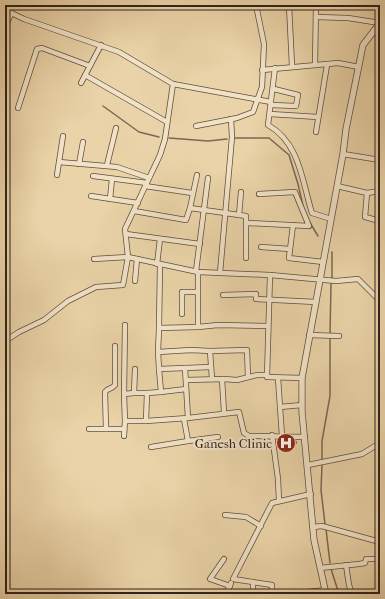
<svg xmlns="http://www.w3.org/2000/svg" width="385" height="599" font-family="'IM FELL French Canon',serif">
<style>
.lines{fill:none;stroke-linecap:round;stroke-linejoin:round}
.stream{stroke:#796853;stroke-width:1.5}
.building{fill:#907e65;stroke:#2f221c}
.minor-casing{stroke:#5e4e3f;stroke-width:6}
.tertiary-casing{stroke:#5e4e3f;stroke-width:7}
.minor{stroke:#f1e2c6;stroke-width:4.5}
.tertiary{stroke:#f1e2c6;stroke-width:5.5}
.labels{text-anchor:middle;stroke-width:4;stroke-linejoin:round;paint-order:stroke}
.poi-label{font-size:13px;fill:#2f221c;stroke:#f1e2c6;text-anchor:end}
</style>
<rect width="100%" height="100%" fill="#ead3a8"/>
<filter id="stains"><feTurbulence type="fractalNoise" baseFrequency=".005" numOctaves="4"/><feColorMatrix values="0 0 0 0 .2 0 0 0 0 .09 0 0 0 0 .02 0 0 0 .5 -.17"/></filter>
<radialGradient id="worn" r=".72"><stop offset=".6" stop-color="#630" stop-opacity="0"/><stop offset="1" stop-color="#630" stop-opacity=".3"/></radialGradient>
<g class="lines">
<g class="stream">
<path d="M103,106L139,132L159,137"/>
<path d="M169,138L208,141L227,139"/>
<path d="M235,138H269L289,155L298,184L303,206"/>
<path d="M309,221L318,236"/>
<path d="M332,278V252"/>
<path d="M330,334L331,284"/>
<path d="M322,460V441L330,396V339"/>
<path d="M322,465L321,490L325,524"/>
<path d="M326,529L330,563"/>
<path d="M331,569L339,594"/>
</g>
</g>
<path class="building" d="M282,440L296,441V444L282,446Z"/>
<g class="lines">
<defs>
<g id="minor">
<path d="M289,5L292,66"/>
<path d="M256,7L264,5"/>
<path d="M5,10L24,19L119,52L173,84L271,102"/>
<path d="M316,17L348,18L380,23"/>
<path d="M5,27L11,14"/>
<path d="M379,60H380"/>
<path d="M315,65L316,5"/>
<path d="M275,68L268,125C300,143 302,181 312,213L331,219"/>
<path d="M262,70L338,63L359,67"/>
<path d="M85,75L167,122"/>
<path d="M81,83L101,45"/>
<path d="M271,105L296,106L298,95L274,89"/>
<path d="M18,108L37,49L42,48L90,66"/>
<path d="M270,114L318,117"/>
<path d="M196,126L237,118L253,112L262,87L264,44L256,5"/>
<path d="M316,132L327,65"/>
<path d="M343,154L380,160"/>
<path d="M59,162L117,167L149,178"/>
<path d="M79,164L83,142"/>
<path d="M107,165L116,128"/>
<path d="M57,175L63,136"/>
<path d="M93,176L147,183"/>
<path d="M145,186L192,193"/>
<path d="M337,186L367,193"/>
<path d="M380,191L367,193L365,217L380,221"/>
<path d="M91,196L138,203"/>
<path d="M110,199L112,179"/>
<path d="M190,208L197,175"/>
<path d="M134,211L186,220L190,208L246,216V258"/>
<path d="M239,215L241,192"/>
<path d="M248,223L309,226L295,192L259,194"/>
<path d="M293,225L289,258L323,262"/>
<path d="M126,234L200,244"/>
<path d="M261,247L290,249"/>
<path d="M94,259L128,257L125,229L160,155L165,139L173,84"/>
<path d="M157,264L160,239"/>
<path d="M160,265L159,328L198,327"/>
<path d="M196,271L208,178"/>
<path d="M198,272V327L218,325L268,326"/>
<path d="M220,273L232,137L231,119"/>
<path d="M270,275L267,377L302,378"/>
<path d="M135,281L137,259"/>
<path d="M223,295L256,294V299L316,302"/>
<path d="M182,314V292H197"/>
<path d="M309,335L339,336"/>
<path d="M5,341L19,332L44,320L68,301L96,287L123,285L128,257L198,272L270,275L336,281L358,279L380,301"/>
<path d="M158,352L159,328"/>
<path d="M211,367L185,368L188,418L239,412L244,433L249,436L305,437"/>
<path d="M185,368L159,369L161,392L186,389"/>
<path d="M135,369L134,393H147"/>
<path d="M159,369L158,352L191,350L210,351"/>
<path d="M278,378L282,436"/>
<path d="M212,379L210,351L247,350L248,377"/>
<path d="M222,379L224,412"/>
<path d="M186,380L224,379L237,380L257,375H267"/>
<path d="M161,392L147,393L146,421L188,418"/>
<path d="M124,394L125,325"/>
<path d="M280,407L302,405"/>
<path d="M184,419L188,441L218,437"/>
<path d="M125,421L124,394L134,393"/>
<path d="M89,429H124"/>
<path d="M106,429L105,392L107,390L113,387L115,385V346"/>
<path d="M272,435L278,479L279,501"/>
<path d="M124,436L125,421H146"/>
<path d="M151,447L188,441"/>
<path d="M308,465L362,454L380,443"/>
<path d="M225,515L246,517L261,526"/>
<path d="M313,527L322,526L380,542"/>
<path d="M224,559L210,579L230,586"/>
<path d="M346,565L349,585L352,594"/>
<path d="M320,568L359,564L365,563L366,559H380"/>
<path d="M253,582V594"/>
<path d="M299,593L325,590"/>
<path d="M226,594L231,583"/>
<path d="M272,594V585L233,579L272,503L311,494"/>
</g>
<path id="tertiary" d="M326,594L314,540L302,412V378L343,154L346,129L363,45L380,23"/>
</defs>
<use href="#minor" class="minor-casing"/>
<use href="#tertiary" class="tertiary-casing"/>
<use href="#minor" class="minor"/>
<use href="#tertiary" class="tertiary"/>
</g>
<defs>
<symbol id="hospital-disc" viewBox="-11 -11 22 22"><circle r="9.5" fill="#8f2418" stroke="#f1e2c6"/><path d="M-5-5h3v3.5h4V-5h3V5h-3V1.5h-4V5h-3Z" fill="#fff"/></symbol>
</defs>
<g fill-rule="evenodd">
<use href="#hospital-disc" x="275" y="432" width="22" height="22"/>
</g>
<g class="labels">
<g class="poi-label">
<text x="272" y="448">Ganesh Clinic</text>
</g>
</g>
<rect width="385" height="599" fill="none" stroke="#ead3a8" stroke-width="20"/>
<rect x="6" y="6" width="373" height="587" fill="none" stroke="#2f221c" stroke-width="2"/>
<rect x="10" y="10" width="365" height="579" fill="none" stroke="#2f221c"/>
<rect width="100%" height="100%" filter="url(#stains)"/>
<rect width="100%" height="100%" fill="url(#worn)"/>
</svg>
